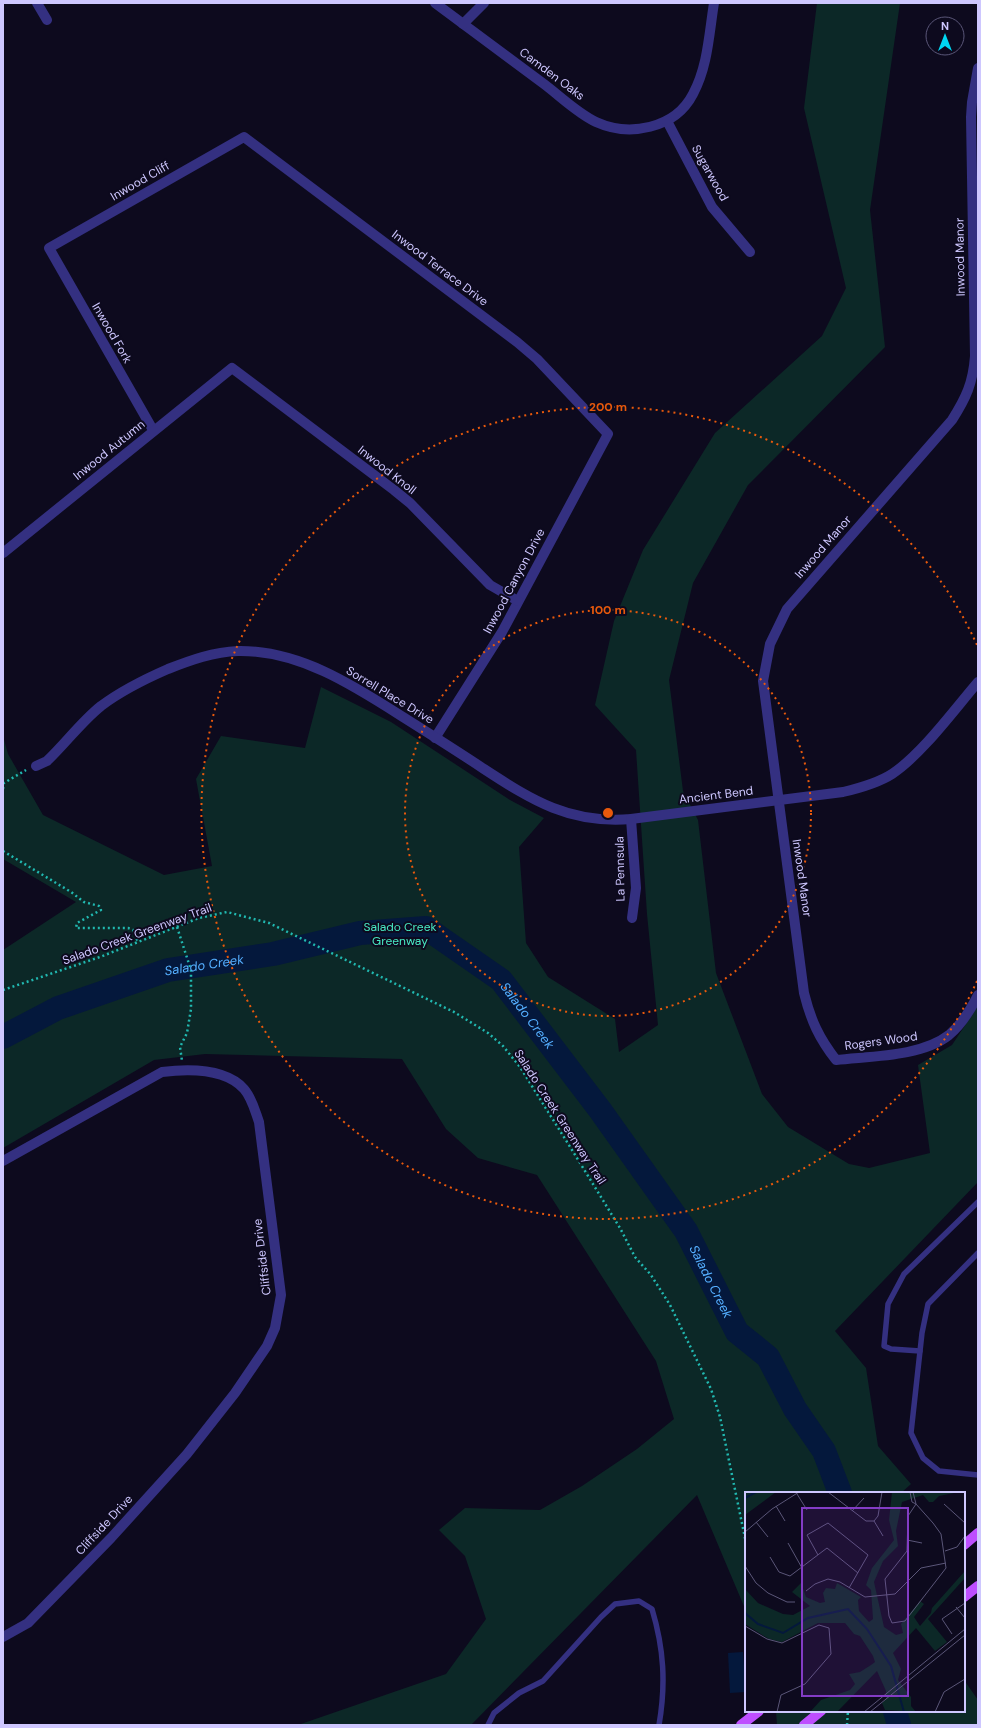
<svg xmlns="http://www.w3.org/2000/svg" width="981" height="1728" font-family="'DM Sans',sans-serif">
<style>
.green{fill:#0c2827}
.water{fill:#04183c}
.lines{fill:none;stroke-linecap:round;stroke-linejoin:round}
.river{stroke:#04183c;stroke-width:24}
.path{stroke:#21b8b0;stroke-width:2.5;stroke-dasharray:2 3;stroke-linecap:butt}
.service{stroke:#343081;stroke-width:5.5}
.minor{stroke:#343081;stroke-width:10}
.primary{stroke:#be4eff;stroke-width:10}
.ring{fill:none;stroke:#e8590c;stroke-width:2;stroke-dasharray:2 4}
.labels{text-anchor:middle;stroke-width:4;stroke-linejoin:round;paint-order:stroke}
.street-label{font-size:12px;fill:#cec7ff;stroke:#0d0a1e}
.park-label{font-size:12px;fill:#48e9c3;stroke:#0d0a1e}
.water-label{font-size:13px;font-style:italic;fill:#55afff;stroke:#0d0a1e}
.inset-river{fill:none;stroke:#04183c;stroke-width:2}
.inset-road{fill:none;stroke:#5a5678;stroke-width:1}
.view{fill:#833cc5;fill-opacity:0.15;stroke:#833cc5;stroke-width:2}
.inset-edge{fill:none;stroke:#cec7ff;stroke-width:2}
.centre{fill:#e8590c;stroke:#0d0a1e;stroke-width:2}
.ring-label{font-size:12px;text-anchor:middle;font-weight:bold;fill:#e8590c;stroke:#0d0a1e;stroke-width:4;stroke-linejoin:round;paint-order:stroke}
</style>
<rect width="100%" height="100%" fill="#0d0a1e"/>
<g class="green">
<path d="M817,3H900L870,210L885,347L748,485L693,583L669,680L683,791L698,820L716,973L762,1094L788,1127L849,1164L869,1168L930,1153L918,1065L952,1045L978,1006V1182L835,1331L866,1368L878,1446L911,1484L901,1493H746V1611L697,1495L471,1725H298L446,1674L486,1619L465,1556L439,1530L465,1508L540,1510L582,1486L637,1449L674,1419L656,1361L537,1175L478,1158L446,1129L402,1059L205,1054L154,1060L3,1148V950L76,902L3,859V736L8,754L43,815L164,875L212,866L196,779L221,736L305,748L321,687L391,722L510,800L544,818L519,847L526,943L548,977L615,1019L619,1052L658,1025L647,914L636,750L595,705L614,621L643,550L715,433L822,336L846,288L804,108Z"/>
<path d="M964,1680L978,1700V1725H777L776,1711H964Z"/>
</g>
<path class="water" d="M743,1652L746,1692L730,1693L728,1653Z"/>
<g class="lines">
<g class="river">
<path id="s1" d="M3,1037L58,1008L168,970L273,954L360,933L426,928L501,980L600,1110L686,1231L737,1332L768,1357L795,1409L824,1451L840,1493"/>
<path d="M895,1711L899,1725"/>
</g>
<g class="path">
<path d="M3,789L4,783L26,770"/>
<path d="M3,851L71,892L84,902L99,906L101,910L77,923L76,928H128L133,930L138,942"/>
<path d="M177,927L191,970V1009L187,1033L180,1047L182,1061"/>
<path d="M3,990L100,957L199,918L227,912L269,923L454,1012L488,1033L503,1046L520,1067L572,1150L620,1228L635,1257L651,1275L670,1305L711,1389L720,1417L746,1543"/>
<path d="M847,1725L848,1711"/>
</g>
<g class="service">
<path d="M978,1253L928,1304L922,1333L911,1433L923,1458L939,1471L978,1475"/>
<path d="M920,1351L891,1349L884,1346L888,1304L904,1274L978,1202"/>
<path d="M488,1725L494,1713L519,1693L543,1681L601,1617L615,1604L639,1601L652,1609C664,1649 666,1684 659,1725"/>
</g>
<g class="minor">
<path d="M37,3L47,20"/>
<path d="M435,3C471,30 508,57 544,84C560,96 577,113 596,122C629,137 675,129 693,94C708,66 709,34 714,3"/>
<path d="M463,24L484,3"/>
<path d="M978,68L972,102L971,117L975,356C973,383 966,398 952,420L787,609L770,644L763,681L804,993C811,1021 819,1038 836,1060C870,1056 921,1057 949,1035C961,1025 971,1009 978,995"/>
<path d="M667,121L712,207L750,252"/>
<path d="M153,430L49,248L244,137L517,342L537,359L608,434L502,632L435,738"/>
<path d="M3,553L232,368L394,490L410,503L490,585L518,601"/>
<path d="M36,766L47,761C66,743 81,722 101,706C121,691 145,679 168,669C191,660 213,652 238,651C299,650 353,685 403,717C430,734 457,751 484,769C533,801 570,824 631,819L843,792C860,788 878,783 892,774C922,754 954,710 978,682"/>
<path d="M631,819L636,888L632,918"/>
<path d="M3,1161L162,1072C187,1069 225,1068 244,1089C252,1098 255,1111 259,1122L281,1295L275,1328L267,1346L235,1393L187,1454L111,1538L28,1623L3,1637"/>
</g>
<g class="primary">
<path d="M964,1545L978,1533"/>
<path d="M964,1597L978,1586"/>
<path d="M741,1725L759,1711"/>
<path d="M804,1725L821,1711"/>
</g>
</g>
<g class="ring">
<circle cx="608" cy="813" r="203"/>
<path d="M977 981A406 406 0 1 1 977 645"/>
</g>
<g class="labels">
<g class="street-label">
<text transform="translate(552 74) rotate(37)" y="4">Camden Oaks</text>
<text transform="translate(710 173) rotate(61)" y="4">Sugarwood</text>
<text transform="translate(140 181) rotate(-30)" y="4">Inwood Cliff</text>
<text transform="translate(960 257) rotate(-91)" y="4">Inwood Manor</text>
<text transform="translate(440 268) rotate(37)" y="4">Inwood Terrace Drive</text>
<text transform="translate(112 333) rotate(60)" y="4">Inwood Fork</text>
<text transform="translate(109 450) rotate(-39)" y="4">Inwood Autumn</text>
<text transform="translate(387 470) rotate(38)" y="4">Inwood Knoll</text>
<text transform="translate(823 547) rotate(-49)" y="4">Inwood Manor</text>
<text transform="translate(514 581) rotate(-62)" y="4">Inwood Canyon Drive</text>
<text transform="translate(390 695) rotate(31)" y="4">Sorrell Place Drive</text>
<text transform="translate(716 795) rotate(-7)" y="4">Ancient Bend</text>
<text transform="translate(620 869) rotate(-91)" y="4">La Pennsula</text>
<text transform="translate(802 878) rotate(82)" y="4">Inwood Manor</text>
<text transform="translate(137 934) rotate(-20)" y="4">Salado Creek Greenway Trail</text>
<text transform="translate(881 1041) rotate(-8)" y="4">Rogers Wood</text>
<text transform="translate(560 1117) rotate(57)" y="4">Salado Creek Greenway Trail</text>
<text transform="translate(262 1257) rotate(-97)" y="4">Cliffside Drive</text>
<text transform="translate(104 1525) rotate(-47)" y="4">Cliffside Drive</text>
</g>
<g class="park-label">
<text x="400" y="931">Salado Creek<tspan x="400" dy="14">Greenway</tspan></text>
</g>
<g class="water-label">
<text dy="5" stroke="none"><textPath href="#s1" startOffset="215">Salado Creek</textPath></text>
<text dy="5" stroke="none"><textPath href="#s1" startOffset="576">Salado Creek</textPath></text>
<text dy="5" stroke="none"><textPath href="#s1" startOffset="900">Salado Creek</textPath></text>
</g>
</g>
<g transform="translate(745 1492)">
<rect width="220" height="220" fill="#0d0a1e"/>
<path d="M0,0H31L0,23ZM147,0H214L194,4L188,10H184L178,3L157,10L151,39L153,54L138,69L129,90L139,135L151,143L158,141L156,132L175,109L179,112L169,125L175,134L186,121L187,116L220,79V86L183,127L202,150L190,159L171,136L148,161L156,177L153,188L166,205V214L171,220L140,218L137,211L141,207V199L132,179L92,220H65L76,208L105,198L110,192L104,182L115,180L126,173L130,170L128,164L115,144L109,142L100,131H73L37,150L24,147L0,132V97L13,111L38,122L48,123L65,114L47,100L56,91L61,105L75,111L80,110L78,101L81,96L90,97L92,91L116,105L113,108L114,119L124,130L128,127L126,98L121,93L127,76L149,48L144,28Z" fill="#0c2827"/>
<path class="inset-river" d="M0,6L11,0M0,121L13,132L38,141L63,126L103,117L122,137L146,174L159,220"/>
<path class="inset-road" d="M83,0L121,29H129M165,0L167,10L171,12L188,31L196,42L201,76L160,129L147,131L144,124L140,87L162,59L163,24L171,12M168,0L171,12M52,2L62,18M199,12L220,31M31,14L40,29M107,19L119,6M129,29L133,24L137,0M129,29L138,44M11,30L23,45M0,40L27,17L54,0M162,48L177,51M43,51L57,76M200,59L212,55L220,44M73,63L62,43L83,31L123,63L104,96M25,65L34,80L45,84L82,56L113,81M0,74L11,91L23,101L42,110H50M61,99L70,92L83,87L95,90L120,105L150,102L176,76L201,71M211,115L220,126M0,134L22,147L37,151L74,133L84,136L86,162L60,192L36,203L32,220M207,142L197,127L220,111M119,220L220,137M125,220L220,143M190,220L199,200L220,187"/>
<path class="view" d="M57,16H163V204H57Z"/>
<rect width="220" height="220" class="inset-edge"/>
</g>
<circle cx="608" cy="813" r="6" class="centre"/>
<g class="ring-label">
<text x="608" y="411">200 m</text>
<text x="608" y="614">100 m</text>
</g>
<rect width="981" height="1728" fill="none" stroke="#cec7ff" stroke-width="8"/>
<g transform="translate(945 36)"><circle r="19" fill="#0d0a1e" stroke="#5a5678"/>
<path d="M0-3L7 15L0 10L-7 15Z" fill="#00d7f2"/>
<text y="-6" font-size="11" font-weight="bold" text-anchor="middle" fill="#cec7ff">N</text>
</g>
</svg>
